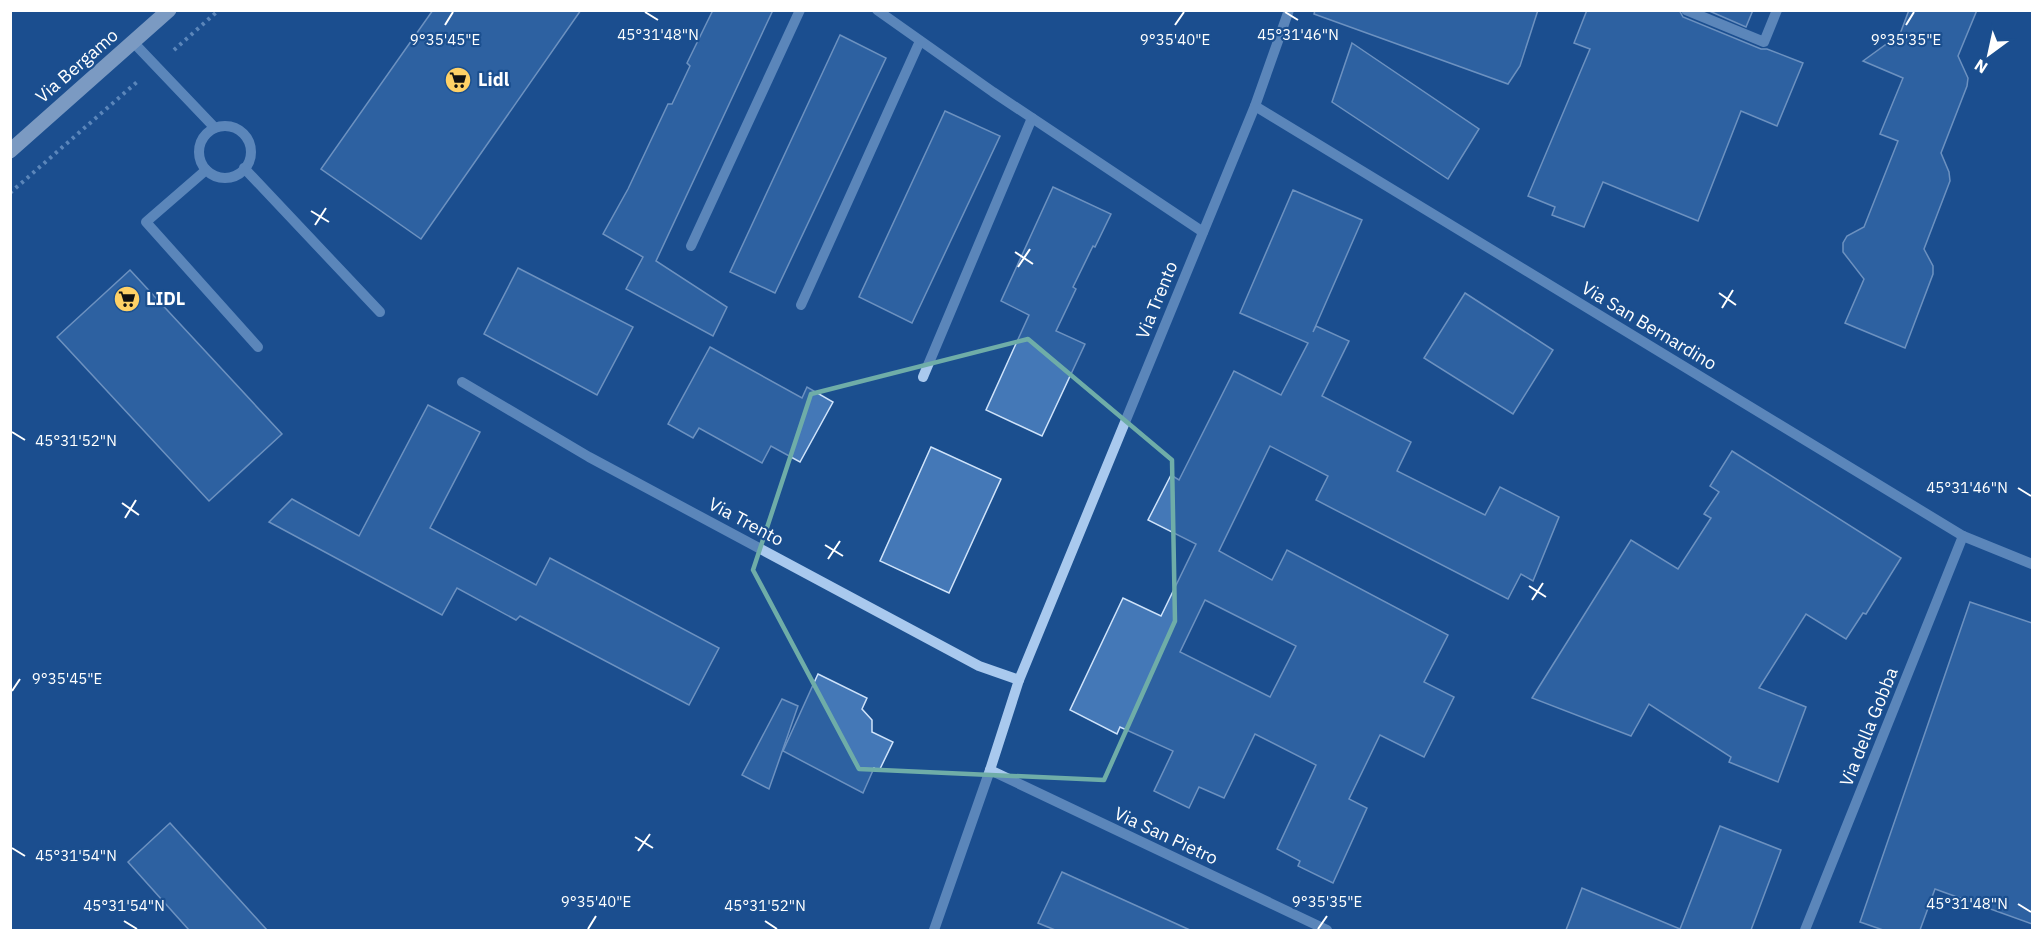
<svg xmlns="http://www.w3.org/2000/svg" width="2043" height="941" font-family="'IBM Plex Sans',sans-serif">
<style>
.building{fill:#4478b7;stroke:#cfe3fa;stroke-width:1.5;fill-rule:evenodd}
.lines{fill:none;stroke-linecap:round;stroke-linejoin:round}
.path{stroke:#a9c9ee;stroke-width:4;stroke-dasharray:3 4.5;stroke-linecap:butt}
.minor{stroke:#a9c9ee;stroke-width:10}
.major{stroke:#f0f6ff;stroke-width:15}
.marked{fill:none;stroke:#6fada8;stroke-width:4.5;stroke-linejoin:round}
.ticks{fill:none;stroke:#fff;stroke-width:2}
.labels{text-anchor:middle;stroke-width:4.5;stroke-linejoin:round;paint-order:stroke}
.street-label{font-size:18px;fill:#fff;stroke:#1b4f8f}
.poi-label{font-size:18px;font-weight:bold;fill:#fff;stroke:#1b4f8f;text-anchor:start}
.ticks-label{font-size:15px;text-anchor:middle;fill:#fff;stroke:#1b4f8f;stroke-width:4.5;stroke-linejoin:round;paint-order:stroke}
</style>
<rect width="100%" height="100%" fill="#1b4f8f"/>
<g class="building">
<path d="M433,10H581L421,239L321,169Z"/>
<path d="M713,10H773L656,261L727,307L713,336L626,289L643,257L603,234L628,189L668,104H672L690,66L687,63Z"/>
<path d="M1315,10H1538L1520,66L1508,84L1314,14Z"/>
<path d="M1587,10H1679L1683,17L1761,49H1767L1803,63L1777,126L1741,111L1698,221L1603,182L1584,227L1552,215L1555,207L1528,196L1590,49L1574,43Z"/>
<path d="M1707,10H1753L1746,27Z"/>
<path d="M1909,10H1977L1958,56L1968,78L1967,86L1941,153L1949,172L1950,181L1924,249L1933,266V274L1905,348L1845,323L1864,279L1843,252V243L1847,236L1864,227L1898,141L1880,134L1903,78L1863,61L1900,34Z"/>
<path d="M840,35L886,58L775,293L730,272Z"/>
<path d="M1352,43L1479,129L1448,179L1332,102Z"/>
<path d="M945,111L1000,136L912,323L859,297Z"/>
<path d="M1053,187L1111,214L1095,247L1093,246L1073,287L1076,289L1056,331L1085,344L1042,436L986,410L1029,315L1001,301Z"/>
<path d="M1293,190L1362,220L1313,332L1316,326L1349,341L1322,396L1411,442L1397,471L1485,515L1500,487L1559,517L1533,581L1521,574L1508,599L1316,500L1328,476L1270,446L1219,551L1272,580L1287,550L1448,635L1424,682L1454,697L1424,757L1380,735L1349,799L1367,808L1333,883L1298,866L1300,861L1277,849L1316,765L1255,734L1224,798L1199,787L1189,808L1154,791L1173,751L1120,727L1117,734L1070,710L1123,598L1161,616L1196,544L1148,520L1171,475L1179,480L1234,371L1281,395L1308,343L1240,313ZM1205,600L1296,646L1270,697L1180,652Z"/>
<path d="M518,268L633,327L597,395L484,334Z"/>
<path d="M130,270L282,434L209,501L57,337Z"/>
<path d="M1465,293L1553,350L1513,414L1424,358Z"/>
<path d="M710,347L802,398L807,387L833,402L800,462L771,446L762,463L699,428L693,438L668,424Z"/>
<path d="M428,405L480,432L430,528L536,585L550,558L719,648L689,705L520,616L516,620L457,588L442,615L269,522L292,499L359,536Z"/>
<path d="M931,447L1001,479L949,593L880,561Z"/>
<path d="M1732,451L1901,558L1866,614L1863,613L1846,639L1806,614L1759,688L1806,707L1778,782L1729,762L1731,757L1649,704L1631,736L1532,698L1631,540L1678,569L1711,518L1704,514L1719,492L1710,486Z"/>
<path d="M1970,602L2032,623V924L1935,889L1920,930H1883L1860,922Z"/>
<path d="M818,674L867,698L862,709L872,720V732L893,742L879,771L874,768L863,793L783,751Z"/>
<path d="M782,699L798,706L769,789L742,775Z"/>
<path d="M170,823L267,930H189L128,862Z"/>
<path d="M1720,826L1781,850L1751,930H1566L1582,888L1680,929Z"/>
<path d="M1062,872L1190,930H1055L1038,923Z"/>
</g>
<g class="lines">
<g class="path">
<path d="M174,50L219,10"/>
<path d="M10,193L137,82"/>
</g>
<g class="minor">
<path d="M877,10L993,92L1203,232"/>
<path d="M1686,10L1764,42L1777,10"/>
<path d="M133,42L215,128"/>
<path d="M1255,106L1963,536L2032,564"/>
<circle cx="225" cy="152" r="26"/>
<path d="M244,168L380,312"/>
<path d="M206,170L146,222L258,347"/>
<path d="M691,246L800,10"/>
<path d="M801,305L920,41"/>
<path d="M923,377L1032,118"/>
<path d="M462,382L589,457L979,666L1019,680"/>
<path d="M990,770L1327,930"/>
<path d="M934,930L990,770L1019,680L1255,106L1289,10"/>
<path d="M1805,930L1963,536"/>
</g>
<path class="major" d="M10,151L169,10"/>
</g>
<path d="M0 0H2043V941H0ZM1028,339L1172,460L1175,621L1104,780L859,769L753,570L811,394Z" fill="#1b4f8f" fill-opacity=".55" fill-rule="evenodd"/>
<path class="marked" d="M1028,339L1172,460L1175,621L1104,780L859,769L753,570L811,394Z"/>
<path class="ticks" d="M645,12L658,20M1285,12L1298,20M445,25L453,12M1175,25L1184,12M1906,25L1914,12M311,211L329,222M315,225L326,208M1015,252L1033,264M1018,267L1030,249M1719,293L1736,305M1722,308L1733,290M12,432L25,440M2018,488L2031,496M122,503L139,515M125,518L136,500M825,545L843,556M828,559L840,541M1529,586L1546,597M1532,600L1543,583M12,691L20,679M635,837L653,848M12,848L25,856M638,851L650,834M2018,904L2031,912M124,921L137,929M765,921L777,929M588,929L596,916M1318,929L1327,916"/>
<defs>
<symbol id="supermarket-disc" viewBox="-11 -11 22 22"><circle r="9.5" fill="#ffd166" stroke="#1b4f8f"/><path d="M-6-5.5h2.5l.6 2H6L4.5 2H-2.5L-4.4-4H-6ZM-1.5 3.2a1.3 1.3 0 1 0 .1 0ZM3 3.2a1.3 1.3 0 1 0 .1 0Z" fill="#111"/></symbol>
</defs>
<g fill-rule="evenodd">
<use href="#supermarket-disc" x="443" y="65" width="30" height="30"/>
<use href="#supermarket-disc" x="112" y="284" width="30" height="30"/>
</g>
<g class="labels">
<g class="street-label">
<text transform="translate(77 66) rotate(-41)" y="6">Via Bergamo</text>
<text transform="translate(1157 300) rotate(-68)" y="6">Via Trento</text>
<text transform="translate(1649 326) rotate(31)" y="6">Via San Bernardino</text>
<text transform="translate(746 522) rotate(28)" y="6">Via Trento</text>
<text transform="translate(1869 727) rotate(-68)" y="6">Via della Gobba</text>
<text transform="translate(1166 836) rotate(25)" y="6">Via San Pietro</text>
</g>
<g class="poi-label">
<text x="478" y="86">Lidl</text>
<text x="146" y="305">LIDL</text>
</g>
</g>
<g class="ticks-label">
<text x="658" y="40">45°31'48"N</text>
<text x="1298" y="40">45°31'46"N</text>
<text x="1175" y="45">9°35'40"E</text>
<text x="1906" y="45">9°35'35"E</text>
<text x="445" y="45">9°35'45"E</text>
<text x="76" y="446">45°31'52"N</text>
<text x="1967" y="493">45°31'46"N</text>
<text x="67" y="684">9°35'45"E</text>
<text x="76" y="861">45°31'54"N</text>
<text x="596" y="907">9°35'40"E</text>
<text x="1327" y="907">9°35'35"E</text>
<text x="1967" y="909">45°31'48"N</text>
<text x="124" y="911">45°31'54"N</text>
<text x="765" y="911">45°31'52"N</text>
</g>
<rect width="2043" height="941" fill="none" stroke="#ffffff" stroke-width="24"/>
<g transform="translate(1989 54) rotate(213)" stroke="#1b4f8f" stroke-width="4.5" paint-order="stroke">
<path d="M0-4.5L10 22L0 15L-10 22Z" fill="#ffffff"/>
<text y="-9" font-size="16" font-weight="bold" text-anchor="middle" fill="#ffffff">N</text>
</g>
</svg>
